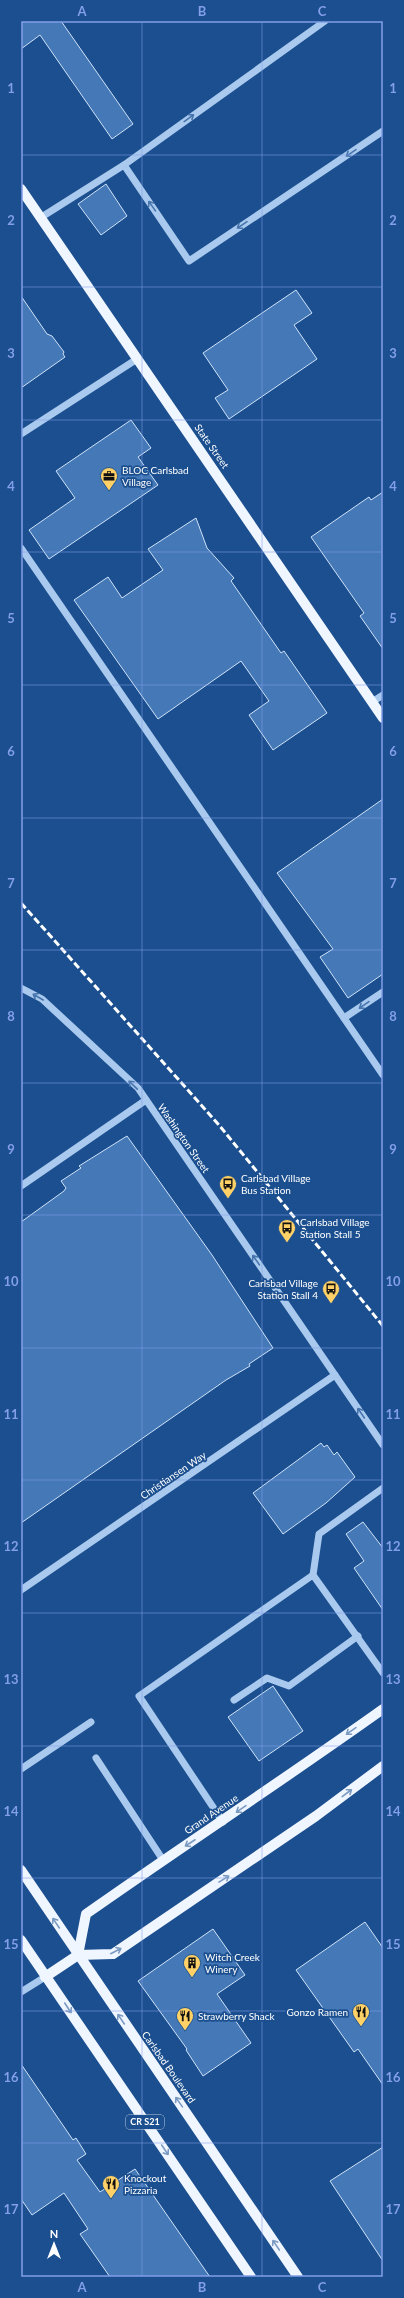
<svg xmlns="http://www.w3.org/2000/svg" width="404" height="2298" font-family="Lato,sans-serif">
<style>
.building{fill:#4478b7;stroke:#cfe3fa}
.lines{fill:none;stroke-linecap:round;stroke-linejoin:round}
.minor{stroke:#a9c9ee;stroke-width:7}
.major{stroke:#f0f6ff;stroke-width:10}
.rail{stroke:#fff;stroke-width:3;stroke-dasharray:7 3;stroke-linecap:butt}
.oneway{stroke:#4674ac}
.oneway2{stroke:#7b9ac1}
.grid{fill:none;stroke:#839eea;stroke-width:1;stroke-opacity:0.55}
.labels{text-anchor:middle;stroke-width:3.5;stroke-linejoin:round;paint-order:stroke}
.shield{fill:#1b4f8f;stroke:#bbcadd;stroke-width:1}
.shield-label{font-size:9px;font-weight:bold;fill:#fff}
.street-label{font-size:10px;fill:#fff;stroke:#1b4f8f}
.poi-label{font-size:10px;fill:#fff;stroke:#1b4f8f;text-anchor:start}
.neatline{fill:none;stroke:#839eea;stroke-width:1.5}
.grid-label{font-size:13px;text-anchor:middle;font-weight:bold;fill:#839eea}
</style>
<rect width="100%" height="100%" fill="#1b4f8f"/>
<g class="building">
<path d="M21,21H61L133,124L112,139L40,35L21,49Z"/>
<path d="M106,184L127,216L101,235L78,204Z"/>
<path d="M296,290L312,313L294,325L317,359L229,419L215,398L228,390L203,353Z"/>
<path d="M21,296L47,334L52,336L64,352L63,354L65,357L21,388Z"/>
<path d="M131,420L151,448L138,457L158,485L49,559L29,530L75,498L56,471Z"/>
<path d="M383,492V649L360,616L364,613L311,537L369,497L371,500Z"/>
<path d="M196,518L207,548L234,578L231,581L281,653L284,651L327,713L273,750L249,715L269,701L241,661L158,719L74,600L108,577L122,598L163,570L148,549Z"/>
<path d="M383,799V974L348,998L320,957L333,949L277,873Z"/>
<path d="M127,1136L212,1255L273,1348L249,1364L250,1366L226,1380L21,1523V1222L64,1191L66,1188L61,1181L81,1168L79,1166Z"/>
<path d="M321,1443L324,1447L327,1445L334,1455L337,1452L355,1477L326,1503L283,1534L253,1493Z"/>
<path d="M363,1522L383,1548V1610L354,1568L364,1561L346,1534Z"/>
<path d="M273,1686L303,1731L259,1761L228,1717Z"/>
<path d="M365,1922L383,1948V2085L358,2049L354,2052L296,1970Z"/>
<path d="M213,1929L245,1975L217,1994L251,2043L203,2076L186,2050L187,2049L138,1981Z"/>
<path d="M21,2064L73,2140L76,2138L86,2154L77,2160L100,2192L135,2169L210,2277H110L80,2234L88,2229L64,2193L32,2215L21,2199Z"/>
<path d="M383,2147V2261L330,2181Z"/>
</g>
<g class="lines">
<g class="minor">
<path d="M325,21L124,165L189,261L383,131"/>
<path d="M40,218L124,165"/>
<path d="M21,434L137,359"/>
<path d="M21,548L383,1075"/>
<path d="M372,702L383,695"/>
<path d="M21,988L42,999L138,1088L383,1445"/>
<path d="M344,1018L383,992"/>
<path d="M21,1186L146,1100"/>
<path d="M313,1575L319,1534L383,1488"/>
<path d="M21,1590L335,1375"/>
<path d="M234,1700L267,1678L289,1686L358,1636"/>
<path d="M96,1758L163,1860"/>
<path d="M21,1769L91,1722"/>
<path d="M223,1822L139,1696L313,1575L383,1673"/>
<path d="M21,1992L45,1977"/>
</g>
<g class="major">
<path d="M21,189L383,718"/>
<path d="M21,1870L298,2277"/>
<path d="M21,1940L251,2277"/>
<path d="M78,1955L86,1914C184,1845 285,1779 383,1709"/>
<path d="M45,1977L78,1955L113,1954L316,1816L383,1766"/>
</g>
<path class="rail" d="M21,903L219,1125L383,1326"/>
</g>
<defs><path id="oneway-shaft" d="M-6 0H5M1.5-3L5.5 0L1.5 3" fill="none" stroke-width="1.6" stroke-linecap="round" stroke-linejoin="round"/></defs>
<g class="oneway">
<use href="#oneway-shaft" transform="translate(189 118) rotate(-36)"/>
<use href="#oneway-shaft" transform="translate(351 153) rotate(146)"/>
<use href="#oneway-shaft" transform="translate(152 206) rotate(-125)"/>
<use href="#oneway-shaft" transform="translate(242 225) rotate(146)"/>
<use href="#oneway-shaft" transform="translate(38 997) rotate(-150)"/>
<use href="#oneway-shaft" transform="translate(364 1005) rotate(145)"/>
<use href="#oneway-shaft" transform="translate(133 1085) rotate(-136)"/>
<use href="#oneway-shaft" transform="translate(256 1260) rotate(-125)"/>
<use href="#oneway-shaft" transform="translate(361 1413) rotate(-124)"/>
</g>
<g class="oneway2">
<use href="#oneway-shaft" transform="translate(351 1731) rotate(145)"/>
<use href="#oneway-shaft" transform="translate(347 1793) rotate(-37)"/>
<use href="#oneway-shaft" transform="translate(241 1809) rotate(145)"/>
<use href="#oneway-shaft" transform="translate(190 1843) rotate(147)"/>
<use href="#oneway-shaft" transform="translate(224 1879) rotate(-32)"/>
<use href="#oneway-shaft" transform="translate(56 1923) rotate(-124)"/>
<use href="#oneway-shaft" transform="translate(116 1951) rotate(-27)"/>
<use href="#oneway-shaft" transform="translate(68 2008) rotate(57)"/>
<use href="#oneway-shaft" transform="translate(121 2019) rotate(-124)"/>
<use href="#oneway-shaft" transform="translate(179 2102) rotate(-125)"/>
<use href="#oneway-shaft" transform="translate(165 2150) rotate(56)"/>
<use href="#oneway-shaft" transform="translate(276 2245) rotate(-124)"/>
</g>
<path class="grid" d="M142,21V2277M262,21V2277M21,155H383M21,287H383M21,420H383M21,552H383M21,685H383M21,818H383M21,950H383M21,1083H383M21,1215H383M21,1348H383M21,1480H383M21,1613H383M21,1746H383M21,1878H383M21,2011H383M21,2143H383"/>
<defs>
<symbol id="office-pin" viewBox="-11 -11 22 30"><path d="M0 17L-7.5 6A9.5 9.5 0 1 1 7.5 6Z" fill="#ffd166" stroke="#1b4f8f"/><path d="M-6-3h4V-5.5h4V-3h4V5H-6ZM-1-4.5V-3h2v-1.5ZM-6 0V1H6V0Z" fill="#111"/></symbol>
<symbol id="bus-pin" viewBox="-11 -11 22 30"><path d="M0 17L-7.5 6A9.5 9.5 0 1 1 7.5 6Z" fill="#ffd166" stroke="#1b4f8f"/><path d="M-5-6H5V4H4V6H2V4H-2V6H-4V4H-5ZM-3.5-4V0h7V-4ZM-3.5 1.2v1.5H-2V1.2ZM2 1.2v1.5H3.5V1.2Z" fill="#111"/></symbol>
<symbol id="building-pin" viewBox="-11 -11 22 30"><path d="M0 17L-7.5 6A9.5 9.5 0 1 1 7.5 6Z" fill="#ffd166" stroke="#1b4f8f"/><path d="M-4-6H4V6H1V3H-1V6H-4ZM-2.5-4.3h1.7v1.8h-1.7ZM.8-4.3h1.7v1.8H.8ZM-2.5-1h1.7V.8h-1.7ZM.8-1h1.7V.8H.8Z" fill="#111"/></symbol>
<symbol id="restaurant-pin" viewBox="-11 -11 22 30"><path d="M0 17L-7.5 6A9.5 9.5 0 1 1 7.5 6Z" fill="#ffd166" stroke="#1b4f8f"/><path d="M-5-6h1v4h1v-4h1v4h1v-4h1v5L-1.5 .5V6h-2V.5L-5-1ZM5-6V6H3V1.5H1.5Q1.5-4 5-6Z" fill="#111"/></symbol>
</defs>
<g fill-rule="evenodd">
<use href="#office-pin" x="99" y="466" width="20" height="27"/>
<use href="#bus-pin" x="218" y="1174" width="20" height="27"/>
<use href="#bus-pin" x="277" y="1218" width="20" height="27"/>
<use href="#bus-pin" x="321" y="1279" width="20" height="27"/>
<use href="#building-pin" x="182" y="1953" width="20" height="27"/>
<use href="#restaurant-pin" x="351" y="2002" width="20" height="27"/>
<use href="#restaurant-pin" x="175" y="2006" width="20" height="27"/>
<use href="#restaurant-pin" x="101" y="2174" width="20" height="27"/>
</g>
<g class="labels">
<rect class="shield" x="126" y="2115" width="38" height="14" rx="3"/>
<g class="shield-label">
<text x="145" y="2125">CR S21</text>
</g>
<g class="street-label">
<text transform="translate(212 446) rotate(55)" y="4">State Street</text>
<text transform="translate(184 1138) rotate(55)" y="4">Washington Street</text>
<text transform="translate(173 1475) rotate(-34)" y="4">Christiansen Way</text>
<text transform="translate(211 1814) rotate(-34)" y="4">Grand Avenue</text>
<text transform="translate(169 2067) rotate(55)" y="4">Carlsbad Boulevard</text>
</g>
<g class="poi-label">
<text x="122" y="474">BLOC Carlsbad<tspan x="122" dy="12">Village</tspan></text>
<text x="241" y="1182">Carlsbad Village<tspan x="241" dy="12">Bus Station</tspan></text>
<text x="300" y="1226">Carlsbad Village<tspan x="300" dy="12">Station Stall 5</tspan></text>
<text x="318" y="1287" text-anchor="end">Carlsbad Village<tspan x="318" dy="12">Station Stall 4</tspan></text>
<text x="205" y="1961">Witch Creek<tspan x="205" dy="12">Winery</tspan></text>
<text x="348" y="2016" text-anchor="end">Gonzo Ramen</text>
<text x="198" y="2020">Strawberry Shack</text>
<text x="124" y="2182">Knockout<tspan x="124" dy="12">Pizzaria</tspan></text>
</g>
</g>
<rect width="404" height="2298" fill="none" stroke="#1b4f8f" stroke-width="44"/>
<g transform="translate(54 2244)" stroke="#1b4f8f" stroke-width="3" paint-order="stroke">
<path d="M0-3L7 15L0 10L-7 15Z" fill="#ffffff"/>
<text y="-6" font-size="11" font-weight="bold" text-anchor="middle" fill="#ffffff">N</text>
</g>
<rect x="22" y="22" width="360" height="2254" class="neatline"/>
<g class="grid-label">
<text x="82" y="16">A</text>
<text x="202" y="16">B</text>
<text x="322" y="16">C</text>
<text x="11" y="93">1</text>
<text x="393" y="93">1</text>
<text x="11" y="225">2</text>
<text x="393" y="225">2</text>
<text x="11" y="358">3</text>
<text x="393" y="358">3</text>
<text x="11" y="491">4</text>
<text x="393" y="491">4</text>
<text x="11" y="623">5</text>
<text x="393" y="623">5</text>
<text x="11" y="756">6</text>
<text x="393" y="756">6</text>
<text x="11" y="888">7</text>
<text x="393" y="888">7</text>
<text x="11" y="1021">8</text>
<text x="393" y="1021">8</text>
<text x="11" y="1154">9</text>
<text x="393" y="1154">9</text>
<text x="11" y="1286">10</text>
<text x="393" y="1286">10</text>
<text x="11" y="1419">11</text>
<text x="393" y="1419">11</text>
<text x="11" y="1551">12</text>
<text x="393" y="1551">12</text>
<text x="11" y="1684">13</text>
<text x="393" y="1684">13</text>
<text x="11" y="1816">14</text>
<text x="393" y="1816">14</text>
<text x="11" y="1949">15</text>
<text x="393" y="1949">15</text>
<text x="11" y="2082">16</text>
<text x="393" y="2082">16</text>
<text x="11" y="2214">17</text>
<text x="393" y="2214">17</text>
<text x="82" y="2292">A</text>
<text x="202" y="2292">B</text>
<text x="322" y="2292">C</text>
</g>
</svg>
